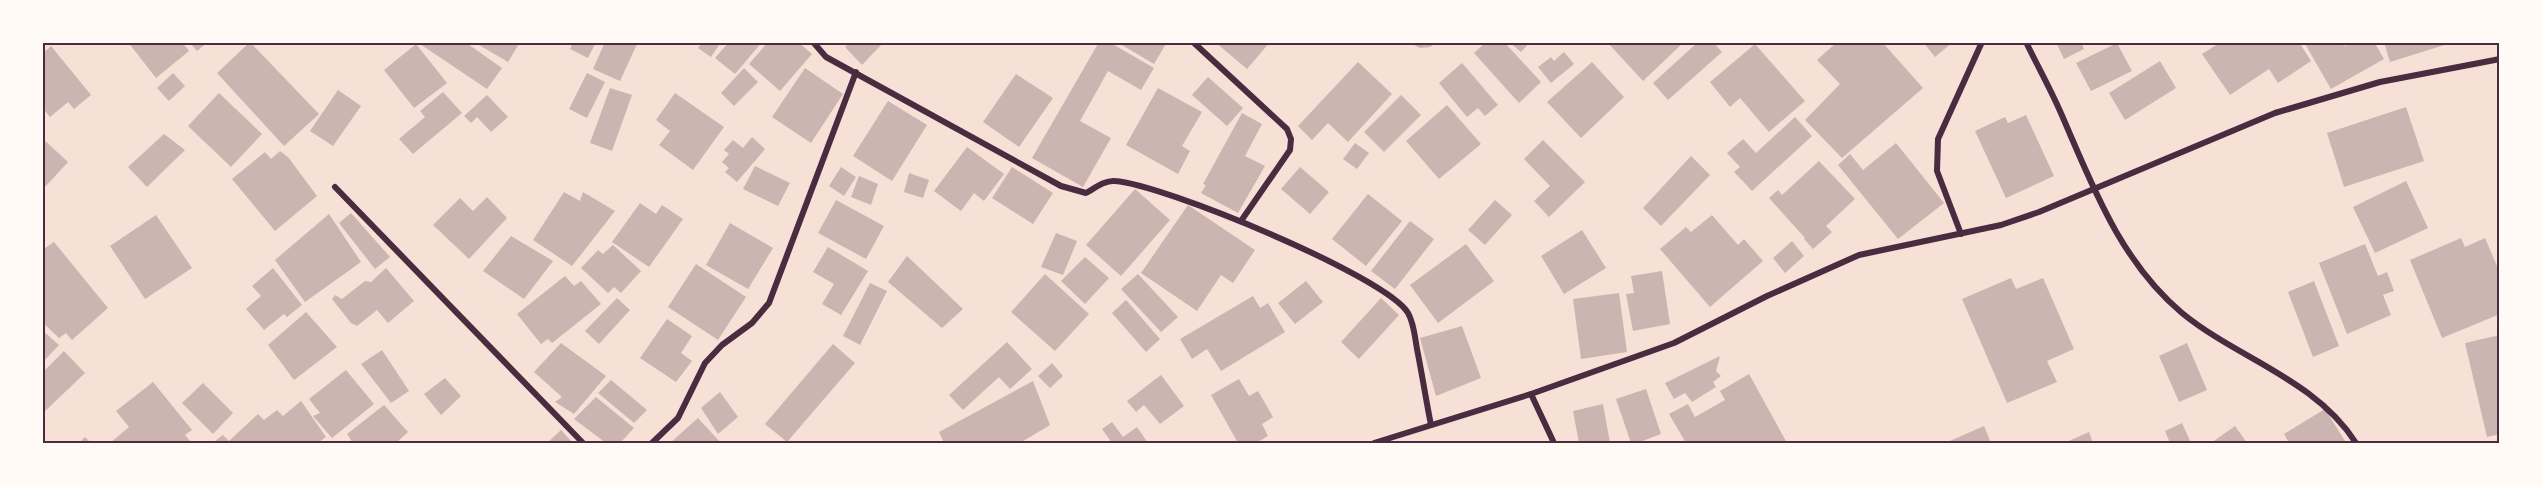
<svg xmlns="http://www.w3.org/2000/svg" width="2542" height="485" font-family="'Space Grotesk',sans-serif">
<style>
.building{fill:#ccb4b1}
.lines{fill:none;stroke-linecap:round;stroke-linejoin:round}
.minor{stroke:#4a2c40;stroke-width:6}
.neatline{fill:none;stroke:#4a2c40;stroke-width:2}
</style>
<rect width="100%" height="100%" fill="#f7e1d7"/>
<g class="building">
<path d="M128,42H182L189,51L156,78Z"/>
<path d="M189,42H208L197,51Z"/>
<path d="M250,42L319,114L284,146L217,73Z"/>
<path d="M422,42H465L502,68L487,89L420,44Z"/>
<path d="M474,42H515L519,44L508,62Z"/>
<path d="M573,42H596L588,58L570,49Z"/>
<path d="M605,42H638L620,81L593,69Z"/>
<path d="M703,42H721L711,57L698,48Z"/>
<path d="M729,42H762L735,74L715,58Z"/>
<path d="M768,42H798L812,54L780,91L749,64Z"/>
<path d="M850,42H884L862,65L845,47Z"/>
<path d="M1099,42H1109L1154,68L1141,90L1108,71L1080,121L1111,138L1083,187L1032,158Z"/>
<path d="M1117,42H1167L1154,64Z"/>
<path d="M1215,42H1270L1247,69Z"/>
<path d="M1408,42H1438L1430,47L1420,48Z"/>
<path d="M1486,42H1504L1541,82L1519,103L1474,53Z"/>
<path d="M1509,42H1530L1521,52Z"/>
<path d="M1607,42H1684L1643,81Z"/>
<path d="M1698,42H1713L1722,52L1668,100L1653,83Z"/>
<path d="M1837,42H1882L1923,88L1842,158L1805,120L1840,84L1817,60Z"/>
<path d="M1923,42H1953L1935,57Z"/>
<path d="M2056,42H2081L2084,49L2064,59Z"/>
<path d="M2221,42H2299L2311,61L2278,83L2269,69L2230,95L2202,54Z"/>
<path d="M2304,42H2341L2344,46L2351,42H2374L2384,59L2331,89Z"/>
<path d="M2384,42H2451V43L2390,62Z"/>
<path d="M2117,43L2132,71L2091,91L2076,63Z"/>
<path d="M416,44L447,83L414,108L384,70Z"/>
<path d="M1755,44L1805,101L1769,132L1740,98L1730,107L1710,82Z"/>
<path d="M51,46L91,95L74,109L68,102L50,117L42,107V54Z"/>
<path d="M1564,52L1574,64L1551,83L1538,67L1551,57L1554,61Z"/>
<path d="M2160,61L2176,88L2125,120L2109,93Z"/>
<path d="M1358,62L1392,94L1348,142L1328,123L1312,140L1298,126Z"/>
<path d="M1592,62L1624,97L1581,138L1547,102Z"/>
<path d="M1462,63L1498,105L1485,116L1478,108L1467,117L1439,83Z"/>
<path d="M744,68L758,82L734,106L721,93Z"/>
<path d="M805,68L843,94L811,143L772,117Z"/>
<path d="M173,73L185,86L169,101L157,88Z"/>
<path d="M587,73L605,82L587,118L569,109Z"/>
<path d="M1016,74L1053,98L1019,147L983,122Z"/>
<path d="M1208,77L1243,108L1227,126L1192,95Z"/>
<path d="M610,88L632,95L612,151L590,143Z"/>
<path d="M1158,88L1202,112L1182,146L1190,151L1178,174L1126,145Z"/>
<path d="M338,90L361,106L333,146L310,131Z"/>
<path d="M443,92L462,113L413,154L399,139L425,117L420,111Z"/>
<path d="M219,93L262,134L231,167L188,126Z"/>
<path d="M675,93L724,127L693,170L659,145L670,131L656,120Z"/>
<path d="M487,95L508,117L491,132L477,117L471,123L464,116Z"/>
<path d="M1401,95L1421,115L1384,152L1364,132Z"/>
<path d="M888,101L927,125L892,181L853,156Z"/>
<path d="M1447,105L1481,144L1439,179L1406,141Z"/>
<path d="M2406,107L2424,161L2344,187L2327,133Z"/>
<path d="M1242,113L1262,124L1245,156L1265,166L1238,213L1201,193L1206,185L1203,184Z"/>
<path d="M2026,115L2054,176L2006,198L1975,131L2005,117L2008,123Z"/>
<path d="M1795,117L1812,136L1752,191L1734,172L1740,167L1727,153L1743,139L1756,153Z"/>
<path d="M164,134L185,150L147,187L128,167Z"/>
<path d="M752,137L765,149L737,182L725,172L729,168L722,162L729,154L724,150L733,140L743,148Z"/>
<path d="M42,138L68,162L46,186L42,183Z"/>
<path d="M1543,140L1585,182L1549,217L1534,201L1550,186L1524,159Z"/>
<path d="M1355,143L1369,153L1357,169L1343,159Z"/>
<path d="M1896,143L1944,203L1898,239L1838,165L1850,154L1863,170Z"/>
<path d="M967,147L1004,174L984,201L974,193L961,211L934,191Z"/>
<path d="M280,151L288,157L317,196L275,231L232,179L265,152L271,159Z"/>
<path d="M1691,156L1710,175L1661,226L1643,208Z"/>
<path d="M1819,161L1855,199L1826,226L1832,232L1813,249L1804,239L1805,238L1769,198L1778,190L1782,195Z"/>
<path d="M755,166L790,183L778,206L743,189Z"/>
<path d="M841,167L856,177L844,196L829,186Z"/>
<path d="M1012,167L1053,193L1033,224L992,198Z"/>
<path d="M1300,167L1329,192L1310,214L1281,189Z"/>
<path d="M909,173L929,180L923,198L904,192Z"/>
<path d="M859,176L878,184L871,205L851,197Z"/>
<path d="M2406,181L2428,228L2375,253L2353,207Z"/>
<path d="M1135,189L1170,220L1121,276L1086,245Z"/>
<path d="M564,192L580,201L583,192L615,211L572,266L533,240Z"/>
<path d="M1368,194L1402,221L1366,266L1332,239Z"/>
<path d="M487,197L507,218L469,259L433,225L460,198L473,211Z"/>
<path d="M836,200L884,226L866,259L818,233Z"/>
<path d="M1495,200L1512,215L1485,245L1468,230Z"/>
<path d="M640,203L656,214L662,205L683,219L649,267L612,242Z"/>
<path d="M1188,205L1255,250L1233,283L1221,275L1197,311L1141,273Z"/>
<path d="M351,213L390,257L375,269L339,223Z"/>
<path d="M329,214L361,262L305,302L275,260Z"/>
<path d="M156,215L192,268L145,299L110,246Z"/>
<path d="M1712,215L1738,245L1744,239L1763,261L1710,307L1660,249L1686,227L1691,232Z"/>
<path d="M1410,221L1434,239L1395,289L1371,271Z"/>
<path d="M730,223L773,248L748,289L706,265Z"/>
<path d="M1582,230L1606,268L1564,294L1541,256Z"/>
<path d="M1056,233L1077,241L1063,275L1041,267Z"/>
<path d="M511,236L553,261L524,299L483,271Z"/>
<path d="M2461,238L2465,247L2485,238L2500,273V314L2442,338L2410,260Z"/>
<path d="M1792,241L1804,256L1785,273L1773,258Z"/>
<path d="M54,242L108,308L72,340L66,333L59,338L42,322V250Z"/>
<path d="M1466,244L1494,281L1438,323L1410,285Z"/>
<path d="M2365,244L2378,276L2387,272L2394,291L2383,295L2391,315L2347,334L2319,263Z"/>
<path d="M613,245L641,271L621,293L614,287L608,293L581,268L598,250L603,254Z"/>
<path d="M828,247L868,271L841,315L822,304L834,284L813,272Z"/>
<path d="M907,256L963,309L942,328L888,282Z"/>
<path d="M1085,257L1109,278L1085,304L1061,281Z"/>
<path d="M696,264L746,297L718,340L668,307Z"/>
<path d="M273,268L302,305L287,317L284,314L264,330L246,309L261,296L252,286Z"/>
<path d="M386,268L414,301L388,323L377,310L357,326L351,323L332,299L335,295L342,299L365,281L371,282Z"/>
<path d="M1662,271L1670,324L1633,331L1626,294L1634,293L1631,276Z"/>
<path d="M1045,274L1089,314L1055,351L1011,312Z"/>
<path d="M1138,274L1178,317L1161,332L1121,289Z"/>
<path d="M565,276L574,286L581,281L601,304L552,343L548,339L541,344L517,314Z"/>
<path d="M2011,278L2016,289L2043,278L2074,349L2047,361L2057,382L2007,403L1962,299Z"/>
<path d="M1306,281L1323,302L1295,324L1278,303Z"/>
<path d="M2314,281L2339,346L2313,357L2288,292Z"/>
<path d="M870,283L887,291L860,345L843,336Z"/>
<path d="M1619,293L1627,352L1581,359L1573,299Z"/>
<path d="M1253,296L1260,308L1268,303L1285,332L1221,371L1207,349L1192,359L1180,339Z"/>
<path d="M617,298L630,310L599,344L585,331Z"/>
<path d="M1381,298L1399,315L1359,359L1341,342Z"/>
<path d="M1126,300L1160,339L1146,352L1112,313Z"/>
<path d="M306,312L337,347L294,380L268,345Z"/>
<path d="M667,319L692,336L681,353L692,361L676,382L640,358Z"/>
<path d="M1462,326L1481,378L1436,396L1420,338Z"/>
<path d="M42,330L59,345L42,363Z"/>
<path d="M2500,335V434L2487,437L2465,343Z"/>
<path d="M1007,342L1032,369L1010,389L999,377L963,410L949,395Z"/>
<path d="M561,343L606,376L574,414L555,402L562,397L534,372Z"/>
<path d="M2187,343L2207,390L2179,402L2159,356Z"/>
<path d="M833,344L855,363L787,442L765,424Z"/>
<path d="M382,350L409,391L391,403L361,364Z"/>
<path d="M64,351L85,373L42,414V373Z"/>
<path d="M1720,356L1716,371L1721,376L1713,382L1716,387L1692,402L1685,393L1674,399L1665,383Z"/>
<path d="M1052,363L1063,376L1050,388L1038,376Z"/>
<path d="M346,370L374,404L332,438L313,416L320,413L309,399Z"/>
<path d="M1749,374L1787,443H1686L1669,414L1688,404L1695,417L1725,400L1720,391Z"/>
<path d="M1161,375L1184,406L1160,424L1144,405L1136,412L1127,401Z"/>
<path d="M445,378L461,396L441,415L424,394Z"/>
<path d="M1239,379L1249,396L1258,391L1273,417L1262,424L1268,436L1256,443H1238L1211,395Z"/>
<path d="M611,380L647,410L634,423L598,393Z"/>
<path d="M1033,381L1050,425L1020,443H944L939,432Z"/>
<path d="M153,382L192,430L185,435L191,442L110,443L129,427L116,411Z"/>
<path d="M203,383L233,413L213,434L182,403Z"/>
<path d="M1646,389L1661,434L1637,443H1631L1616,399Z"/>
<path d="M720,392L738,417L718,434L701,408Z"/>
<path d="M596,397L634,428L620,443H606L574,419Z"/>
<path d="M301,401L326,437L318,443L215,441L223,435L229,441L258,414L264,420L277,410L283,416Z"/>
<path d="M1603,404L1610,443H1579L1573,411Z"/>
<path d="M384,405L408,432L396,443H353L347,434Z"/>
<path d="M2325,409L2345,441L2342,443H2289L2284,434Z"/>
<path d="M698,418L721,443H670Z"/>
<path d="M1112,422L1123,437L1137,427L1148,443H1112L1102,429Z"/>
<path d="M2182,423L2191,443H2170L2165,431Z"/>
<path d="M1984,426L1991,443H1945Z"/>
<path d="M2235,426L2247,443H2211Z"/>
<path d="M561,430L573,443H547Z"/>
<path d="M2089,432L2093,443H2064Z"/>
<path d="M85,437L91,443H79Z"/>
</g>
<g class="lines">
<g class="minor">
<path d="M813,42L826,57L1061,186L1086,193C1095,188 1105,180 1115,181C1162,184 1386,276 1408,313C1414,323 1415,338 1417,349C1422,374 1426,400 1431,425"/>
<path d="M1193,42L1287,129L1291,139L1290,150L1241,221"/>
<path d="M2026,42C2037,65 2050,88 2060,111C2092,184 2119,260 2182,313C2238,359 2315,379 2356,443"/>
<path d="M335,187L583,443"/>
<path d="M1961,234L1937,171L1938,139L1982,42"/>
<path d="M1531,394L1554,443"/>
<path d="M652,443L678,418L705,363L722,345L752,323L769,303L856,72"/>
<path d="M1374,443L1531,394L1674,343L1767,296L1859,255L2001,225L2039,212L2275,113L2380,82L2500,59"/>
</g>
</g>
<rect width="2542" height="485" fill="none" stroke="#fffaf5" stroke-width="87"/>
<rect x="44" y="44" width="2454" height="398" class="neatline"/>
</svg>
